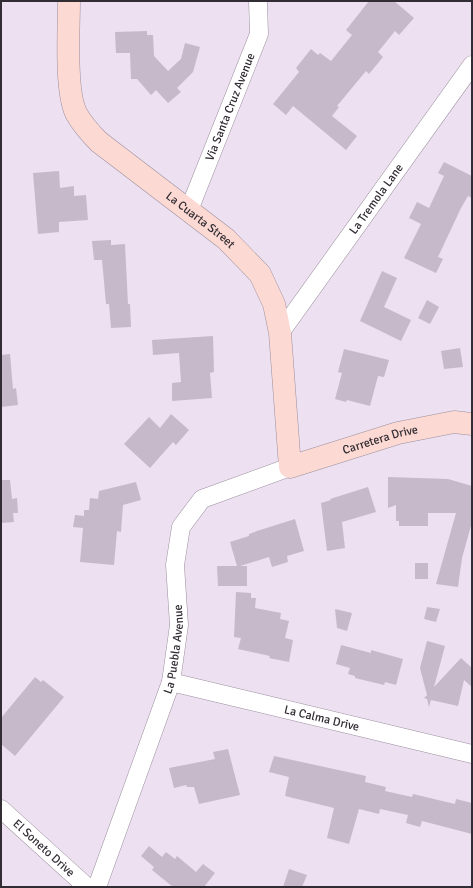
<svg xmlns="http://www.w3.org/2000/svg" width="473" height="888" font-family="Signika,sans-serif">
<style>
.building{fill:#c6baca}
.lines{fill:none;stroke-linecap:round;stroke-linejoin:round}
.street-casing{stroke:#9b8f9e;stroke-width:19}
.secondary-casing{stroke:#9b8f9e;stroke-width:23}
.street{stroke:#fff;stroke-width:18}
.secondary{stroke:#fcd9d3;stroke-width:22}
.labels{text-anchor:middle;stroke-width:3.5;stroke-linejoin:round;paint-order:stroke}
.street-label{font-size:12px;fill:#322d34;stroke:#faedfe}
</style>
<rect width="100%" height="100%" fill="#ede0f0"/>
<g class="building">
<path d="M369,1H394L414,18L399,35L395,31L378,52L383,57L369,74L366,71L337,106L339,107L332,116L357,136L346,150L293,106L286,115L273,104L299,72L296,68L311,49L318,55L320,53L331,61L352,35L346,30Z"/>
<path d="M147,31V35H153L154,56L168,71L181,59L185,43L200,47L193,72L177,88L181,92L168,103L156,90L151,95L137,79H131L130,53H116L115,32Z"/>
<path d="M444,162L472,176V198L468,196L461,208L438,257L443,259L436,273L404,258L421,224L409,218L417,202L429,208L444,176L438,173Z"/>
<path d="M59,171L60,188L74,186V196L86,195L88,220L59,222V232L38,234L33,173Z"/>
<path d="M111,240V245L125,244L128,304H130L131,327L111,328L109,304H106L102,260H94L92,241Z"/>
<path d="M382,271L397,278L384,307L411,320L401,341L360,321Z"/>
<path d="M427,300L439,307L430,324L418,318Z"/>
<path d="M213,336L214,372L210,373L212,398L172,401V383L181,382L179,353L153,355L152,340Z"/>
<path d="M460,348L463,367L444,369L441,351Z"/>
<path d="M344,349L389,360L384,377L378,376L370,406L347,400L346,402L335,399L342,373L338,372Z"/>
<path d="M10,354L13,389L16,388L18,405L1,407V355Z"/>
<path d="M171,414L189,430L176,445L173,442L150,468L124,444L149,417L160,428Z"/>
<path d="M388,477L448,479L472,486V522L462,558L458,587L436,584L456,513H428V526H399V521H396V505L388,508Z"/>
<path d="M1,480H10L12,499L17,498L18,513H13L14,522L1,523Z"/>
<path d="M136,482L141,500L123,505L121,532L117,531L114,565L80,562L83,528L73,527L75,515L84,516V510H89L90,498L98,499L99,491Z"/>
<path d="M368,487L376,512L342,522L345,548L327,551L321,503L331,500L330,499Z"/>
<path d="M295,519L304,551L287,556L288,562L272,567L269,557L240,566H247V586H218L217,566H237L230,542L249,536V534L257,531Z"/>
<rect x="415" y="563" width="13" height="16"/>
<path d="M236,592L251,593V598H256L255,608L281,613L280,619L289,621L285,638L293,640L289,662L269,658L270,656L238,649L241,638L234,637Z"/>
<path d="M427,607L440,609L436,622L424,619Z"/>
<path d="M335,609L352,613L347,631L337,628Z"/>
<path d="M427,641L445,646L434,687L461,658L472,668V687L464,680L458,706L431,700L429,707L427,699L424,698L427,695L420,668Z"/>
<path d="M341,645L371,653V650L403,659L396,685L385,682L384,685L355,678V676L348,674L350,668L336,664Z"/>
<path d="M35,677L41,682L43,680L64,697L15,756L1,744V718Z"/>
<path d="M228,749L240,795L199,804L194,787H187L186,785L174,788L169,768L215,759L213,752Z"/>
<path d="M274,756L366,776L365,782L386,787L385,791L412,797L413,794L455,804L456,799L472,803V834L422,821L420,827L406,823L408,815L380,809L379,814L359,809L349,844L327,838L334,808L285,796L289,777L269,772Z"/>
<path d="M149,846L162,857L166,852L175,859L177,856L196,872L203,864L215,873L204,887H173L152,870L154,867L141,856Z"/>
<path d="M289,869L307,875L302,887H283Z"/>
</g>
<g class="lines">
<defs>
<g id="street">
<path id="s1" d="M189,210L259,34L258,1"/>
<path id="s2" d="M280,333L472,65"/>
<path id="s3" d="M171,682L472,754"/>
<path id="s4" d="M1,809L87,887"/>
<path id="s5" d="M97,887L171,682L179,625L175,565L181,527L202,499L290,467"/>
</g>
<g id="secondary">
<path id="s6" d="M69,1C69,28 65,90 76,113C82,124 90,133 99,142L226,239L260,274L274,304L280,333L290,467L398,433L454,422L472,424"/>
</g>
</defs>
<use href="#street" class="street-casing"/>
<use href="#secondary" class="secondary-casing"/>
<use href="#street" class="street"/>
<use href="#secondary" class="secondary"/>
</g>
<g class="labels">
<g class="street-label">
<text dy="4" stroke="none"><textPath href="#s1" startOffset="111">Via Santa Cruz Avenue</textPath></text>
<text dy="4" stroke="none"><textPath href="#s2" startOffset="165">La Tremola Lane</textPath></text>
<text dy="4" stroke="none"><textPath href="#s6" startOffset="278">La Cuarta Street</textPath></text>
<text dy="4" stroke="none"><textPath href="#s6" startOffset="650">Carretera Drive</textPath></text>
<text dy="4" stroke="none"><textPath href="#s5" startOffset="251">La Puebla Avenue</textPath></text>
<text dy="4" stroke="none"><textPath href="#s3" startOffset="155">La Calma Drive</textPath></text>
<text dy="4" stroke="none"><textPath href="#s4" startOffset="58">El Soneto Drive</textPath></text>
</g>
</g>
<rect width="473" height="888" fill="none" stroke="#322d34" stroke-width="4"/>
</svg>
